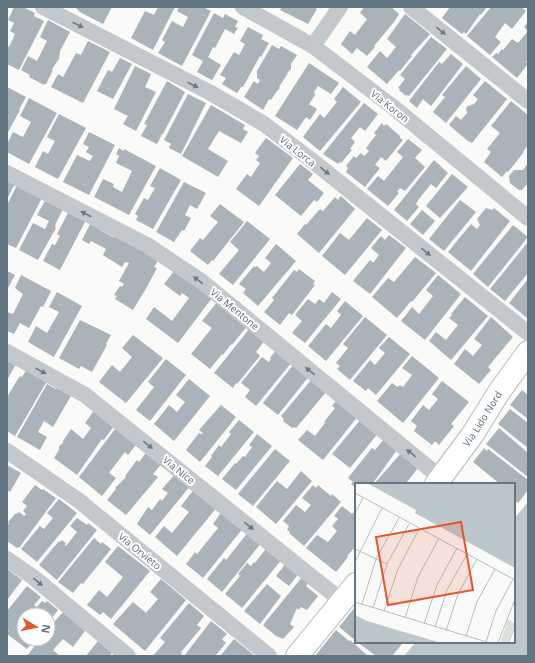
<svg xmlns="http://www.w3.org/2000/svg" width="535" height="663" font-family="'Noto Sans',sans-serif">
<style>
.water{fill:#bbc7cb}
.building{fill:#aab3b9}
.lines{fill:none;stroke-linecap:round;stroke-linejoin:round}
.secondary-casing{stroke:#b3babf;stroke-width:24}
.street{stroke:#c3c8cc;stroke-width:16}
.secondary{stroke:#fff;stroke-width:22}
.oneway{fill:#6a7a87}
.labels{text-anchor:middle;stroke-width:4;stroke-linejoin:round;paint-order:stroke}
.street-label{font-size:10px;fill:#657683;stroke:#fff}
.inset-road{fill:none;stroke:#b5bdc2;stroke-width:1}
.view{fill:#e4572e;fill-opacity:0.15;stroke:#e4572e;stroke-width:2}
.inset-edge{fill:none;stroke:#657683;stroke-width:2}
</style>
<rect width="100%" height="100%" fill="#fafaf8"/>
<path class="water" d="M528,502V656H404L416,642H514V519Z"/>
<g class="building">
<path d="M14,7H23L35,13L34,16L44,21L19,70L7,64V46L9,47L15,34L10,31L14,23L8,20Z"/>
<path d="M77,7H112L103,24L78,11L79,10L76,9Z"/>
<path d="M158,7H175L153,50L131,38L145,11L154,15Z"/>
<path d="M179,7H203L211,11L182,66L158,53L165,42L162,40L172,21L183,27L188,17L177,11Z"/>
<path d="M282,7H314L317,9L308,24L280,10Z"/>
<path d="M364,7H391L399,14L394,22L374,46L375,47L367,56L357,48L352,54L341,44L350,31L355,35L367,19L360,13Z"/>
<path d="M450,7H487L481,15L480,14L466,34L464,32L462,34L442,18Z"/>
<path d="M491,7H521L526,11L512,29L505,23L495,37L501,42L490,55L467,36Z"/>
<path d="M214,13L223,18L225,14L238,21L235,27L238,28L234,34L225,29L215,48L213,47L208,57L221,65L212,80L197,72L203,61L192,55Z"/>
<path d="M405,14L430,34L411,55L412,56L400,71L399,70L387,84L367,67L380,51L387,58L396,47L387,39Z"/>
<path d="M48,20L70,32L60,51L59,59L52,69L53,70L46,84H44V85L29,77L30,75L21,70L28,56L37,61L47,41L40,37Z"/>
<path d="M528,22V60L526,62L528,64L517,78L492,57L496,53L498,54L502,49L503,50L512,39L518,43L528,31L524,27Z"/>
<path d="M248,27L263,35L261,39L269,43L261,57L260,56L243,87H241L237,93L222,84L226,78L220,75L234,52L239,55L245,44L240,41Z"/>
<path d="M431,37L447,49L409,96L407,95L406,96L399,90L400,89L398,88L405,79L400,75Z"/>
<path d="M88,41L110,52L83,103L51,87L58,74L63,77L76,53L81,55Z"/>
<path d="M272,45L279,49L281,46L297,55L291,64V69L287,73H288L279,87L280,88L277,91L271,100L269,99L263,110L244,97L254,81L258,84L260,80L257,78V71Z"/>
<path d="M451,54L463,64L431,106L423,99L417,108L409,101L439,62L442,64Z"/>
<path d="M120,58L132,64L113,99L97,91L108,70L112,72Z"/>
<path d="M309,63L339,83L331,94L318,86L314,92L315,95L309,104L317,109L310,120L306,117L297,130L275,116Z"/>
<path d="M135,66L151,74L145,87L156,92L136,131L123,124L128,116L114,109Z"/>
<path d="M466,66L481,79L446,123L433,112L445,97L442,95Z"/>
<path d="M167,81L185,92L163,134H162L157,144L141,136L147,125L144,124Z"/>
<path d="M485,81L507,99L472,143L469,141V142L449,125L456,116L461,120L467,113L466,108L468,106L474,104L478,99L473,95Z"/>
<path d="M7,87L26,97L19,110H20L7,134Z"/>
<path d="M343,87L361,102L320,151L303,137L320,114L324,118L337,102L334,99Z"/>
<path d="M188,94L206,103L181,154L169,148L171,144L164,140Z"/>
<path d="M29,98L57,113L29,164L7,152V144L13,132L23,137L31,122L20,116Z"/>
<path d="M511,101L528,115V145L523,152H524L508,172L507,171L502,177L484,162L491,152L487,149L500,133L491,126Z"/>
<path d="M364,103L378,114L365,131L360,127L351,138L355,142L350,149L352,150L341,163L340,162L338,164L323,154Z"/>
<path d="M211,105L245,125L243,129L248,132L241,143L219,131L208,149L228,161L218,177L182,156Z"/>
<path d="M59,114L86,128L58,179L35,167L43,151L48,154L55,141L47,137Z"/>
<path d="M382,123L384,126L386,124L400,136V138L403,140L386,161L381,157L375,165L380,168L365,187L346,172L348,168L346,166L354,156L356,158L361,153L364,156L369,151L366,148L376,135L374,133Z"/>
<path d="M89,132L115,145L89,195L63,182L77,155L90,161L93,156L86,152L89,147L83,144Z"/>
<path d="M266,138L293,158L259,206L236,189L247,174L251,177L260,163L256,160L259,156L255,153Z"/>
<path d="M408,139L422,150L415,158L425,167L405,191L400,188L397,192L399,193L388,206L367,189L378,176L384,181L403,157L397,152Z"/>
<path d="M119,148L124,151V149L156,166L129,215L94,197L103,179L114,184L113,187L122,192L132,171L116,163L119,156L116,154Z"/>
<path d="M434,160L448,173L436,188L431,184L418,200L416,204L419,207L407,221L394,210Z"/>
<path d="M528,163V183L522,190H519L510,183L509,176L514,170H523Z"/>
<path d="M300,164L313,174L308,180L324,193L317,202L314,200L301,216L275,195Z"/>
<path d="M160,168L181,180L153,229L136,220L138,216L135,214L144,198L148,200L155,188L150,186Z"/>
<path d="M452,174L468,187L440,218L426,206Z"/>
<path d="M7,177L16,182L7,199Z"/>
<path d="M184,182L206,193L197,209L190,205L185,215L191,218L184,231L182,230L174,242L156,232Z"/>
<path d="M18,183L43,196L16,248L7,244V205Z"/>
<path d="M341,196L355,209L319,253L297,234L305,224L306,225L320,209L323,211L335,197L338,200Z"/>
<path d="M46,199L64,207L56,223L55,227L56,228L38,260L19,250L33,223L45,229L49,221L37,215Z"/>
<path d="M460,200L476,212L444,251L429,239Z"/>
<path d="M220,204L244,222L213,261L212,260L208,265L190,251L200,238L203,240L218,222L210,216Z"/>
<path d="M486,208L492,210L494,208L510,221L471,271L448,252L471,224L477,229L480,225L477,219Z"/>
<path d="M422,210L435,221L423,235L410,224Z"/>
<path d="M69,211L86,220L60,270L43,261L52,244L55,245L60,236L57,234Z"/>
<path d="M367,218L382,230L345,275L322,256L340,233L349,240Z"/>
<path d="M247,221L270,239L233,285L219,274L239,250L230,242Z"/>
<path d="M91,222L100,230L113,237L115,234L159,259L154,267L157,268L147,287L133,310L115,299L117,296L114,295L120,286L122,287L124,284L119,281L129,263L125,262L122,267L103,255L106,249L91,241L89,244L82,240Z"/>
<path d="M513,225L528,237L488,287L473,274Z"/>
<path d="M389,235L406,248L370,294L353,281L370,260L373,263L379,255L371,248L381,236L385,240Z"/>
<path d="M528,242V273L505,301L490,289Z"/>
<path d="M276,244L296,261L258,306L243,293L246,289L239,284L254,266L255,267L257,266L264,272L271,263L265,258Z"/>
<path d="M415,257L436,273L412,302L411,301L397,318L372,297L388,278L394,282Z"/>
<path d="M299,269L315,281L313,284L315,285L292,315L289,313L280,325L264,312L274,300L272,298L294,270L297,272Z"/>
<path d="M175,270L212,298L178,343L146,319L154,307L172,321L189,298L182,293L180,296L164,284Z"/>
<path d="M7,271L15,275L8,288H7Z"/>
<path d="M21,275L51,291L43,307L41,306L29,328L20,323L14,334L7,331V312L13,314L23,294L15,288Z"/>
<path d="M438,275L461,294L425,340L401,321L412,307L419,314L433,296L426,290Z"/>
<path d="M528,279V317L527,318L509,303Z"/>
<path d="M57,292L82,306L54,357L28,342L36,326L47,333L59,312L49,307Z"/>
<path d="M332,292L341,299L305,343L292,333L302,321L295,315L308,299L315,304L319,299L324,303Z"/>
<path d="M465,297L488,316L451,360L429,341L436,332L446,340L458,325L449,318L452,315L451,314Z"/>
<path d="M218,301L248,325L232,345L231,344L223,355L222,354L210,369L191,354L212,328L202,321Z"/>
<path d="M345,301L363,316L326,361L308,346L326,324L331,328L341,315L337,311Z"/>
<path d="M365,317L387,335L350,380L337,369L340,366L336,363L348,348L343,344Z"/>
<path d="M491,317L513,337L488,367L491,370L479,384L454,364L465,349L473,356L482,345L474,339Z"/>
<path d="M80,320L111,335L106,344L107,345L92,372L81,366L79,369L59,358Z"/>
<path d="M250,328L265,340L256,352L260,356L237,384L236,383L233,388L214,373Z"/>
<path d="M133,335L163,358L126,403L99,382L112,365L120,372L132,357L122,348Z"/>
<path d="M389,337L410,354L376,395L368,388L366,391L353,381L370,360L375,365L385,353L379,348Z"/>
<path d="M277,349L292,362L256,406L245,397L250,390L241,383L262,357L269,362L271,359L270,358Z"/>
<path d="M7,356L17,362L7,380Z"/>
<path d="M412,356L439,378L403,423L377,401L392,383L398,387L400,385L403,387L412,375L402,368Z"/>
<path d="M166,359L186,375L150,421L136,410L154,387L148,382Z"/>
<path d="M293,365L310,375L278,415L263,403Z"/>
<path d="M27,369L47,381L15,436L7,431V397L20,376L22,377Z"/>
<path d="M189,379L210,396L174,441L154,424L169,405L177,412L185,402L176,395Z"/>
<path d="M312,379L327,391L296,428L294,427L292,428L283,421L284,419L281,416Z"/>
<path d="M442,381L469,402L451,424L454,426L439,445L435,441L432,445L414,431L417,426L411,421L423,405L429,410L438,399L432,394Z"/>
<path d="M47,384L56,389L57,386L72,394L53,427L44,421L38,432L47,437L40,450L17,437Z"/>
<path d="M522,390L528,395V419L510,405Z"/>
<path d="M338,398L359,415L323,460L298,440L307,430L315,436L325,423L324,422L335,408L332,406Z"/>
<path d="M221,405L236,417L200,462L186,450L199,433L201,434L203,433L199,430Z"/>
<path d="M96,408L116,423L104,440L102,439L77,475L54,458L59,450V446L63,443V441L71,429L83,439L91,428L85,423Z"/>
<path d="M510,409L528,423V448L498,424Z"/>
<path d="M362,418L379,432L350,468L332,454Z"/>
<path d="M239,420L254,432L218,476L205,466L212,457L211,456L219,445L221,447L231,434L229,432Z"/>
<path d="M118,425L139,441L128,455L125,452L109,473L116,478L102,496L79,477Z"/>
<path d="M499,428L528,453V477L486,444Z"/>
<path d="M257,434L272,446L236,490L222,479L235,463L236,464L243,456L245,457L252,447L249,445Z"/>
<path d="M384,439L397,450L373,483L356,484V488L351,484L353,482L348,478L372,448L375,450Z"/>
<path d="M484,448L487,451L488,449L528,480V490L518,503L514,500V484H500L473,462Z"/>
<path d="M149,449L164,461L153,474L158,477L126,515L107,500L116,489L115,488L126,477L125,476L137,460L139,462Z"/>
<path d="M275,449L290,461L253,506L238,494Z"/>
<path d="M403,451L418,468L406,483L408,484H374Z"/>
<path d="M7,465L21,473L10,492L7,490Z"/>
<path d="M301,471L312,481L276,524L256,507L277,481L287,489Z"/>
<path d="M176,473L191,485L150,535L137,524L148,507L152,510L160,499L162,501L168,493L162,489Z"/>
<path d="M35,485L42,490L43,489L56,498L19,548L18,547L17,548L7,541V526L9,523L8,522L16,513L17,514L19,512L24,516L26,514L23,511L27,506L22,502Z"/>
<path d="M313,485L316,488L318,485L331,496L332,494L341,502L304,546L289,533L290,532L287,530L289,526L283,521L296,505L305,512L311,505L302,498Z"/>
<path d="M195,488L218,506L177,556L155,537L164,526L172,533L189,512L181,506Z"/>
<path d="M59,499L77,513L37,562L21,549L40,526L44,529L53,518L47,513Z"/>
<path d="M342,506L352,514L354,512L356,514V546L347,556L348,557L336,572L306,548L317,535L328,542L337,531L332,526L338,519L334,516Z"/>
<path d="M223,510L244,527L203,578L186,564L195,552L197,554L218,528L213,524Z"/>
<path d="M77,518L87,525L88,523L97,530L57,580L39,565L59,541L60,542L62,540L66,543L65,545L66,546L77,532L70,526Z"/>
<path d="M249,531L262,542L222,592L207,579L224,558L226,560Z"/>
<path d="M94,538L101,544L102,542L111,549L83,584L81,583L73,593L58,582Z"/>
<path d="M118,546L150,571L111,619L103,612L100,615L87,605L99,590L107,597L123,577L105,562Z"/>
<path d="M268,546L283,558L242,608L225,594L240,576L238,574L247,563L251,566L254,562L255,563Z"/>
<path d="M287,562L300,572L289,586L276,576Z"/>
<path d="M7,569L22,580L7,600Z"/>
<path d="M303,576L310,581L306,586L318,596L307,610L301,607L299,610L297,608L290,624L294,627L283,639L276,636L263,625Z"/>
<path d="M161,579L186,600L145,651L113,624L133,602L146,613L158,599L150,592Z"/>
<path d="M267,584L281,596L260,624L244,611Z"/>
<path d="M27,586L41,597L34,605L37,607L42,601L45,603L47,601L58,610L48,623V615H24V639H35L27,649L7,634L9,630L7,629V611Z"/>
<path d="M189,603L204,616L197,625L201,628L181,652L182,653L180,656H153L165,642L160,638Z"/>
<path d="M356,606V641L339,627Z"/>
<path d="M63,612L85,631L73,647L63,639L53,650L60,656H27L40,639H48V629Z"/>
<path d="M211,621L227,634L222,639L226,643L215,656H184Z"/>
<path d="M336,630L349,641L350,640L368,656H315Z"/>
<path d="M234,639L255,656H222L221,655Z"/>
<path d="M98,641L112,653L110,656H86Z"/>
<path d="M357,642H400L402,644L392,656H376Z"/>
</g>
<g class="lines">
<defs>
<g id="secondary">
<path id="s1" d="M436,484L473,434L499,392L528,352"/>
<path d="M297,656L356,584"/>
</g>
</defs>
<use href="#secondary" class="secondary-casing"/>
<g class="street">
<path d="M43,7L209,92L264,124L310,159L528,333"/>
<path d="M243,7L313,46L393,107L528,218"/>
<path d="M411,7L528,101"/>
<path d="M313,46L340,7"/>
<path d="M7,173L147,245L201,281L441,478"/>
<path d="M7,352L85,395L342,601"/>
<path d="M7,451L78,500L269,656"/>
<path d="M7,559L33,577L128,656"/>
</g>
<use href="#secondary" class="secondary"/>
</g>
<defs><path id="oneway-solid" d="M-6-.8H1V-3.2L6.5 0L1 3.2V.8H-6Z"/></defs>
<g class="oneway">
<use href="#oneway-solid" transform="translate(78 25) rotate(27)"/>
<use href="#oneway-solid" transform="translate(441 31) rotate(39)"/>
<use href="#oneway-solid" transform="translate(193 85) rotate(27)"/>
<use href="#oneway-solid" transform="translate(325 171) rotate(39)"/>
<use href="#oneway-solid" transform="translate(86 214) rotate(-153)"/>
<use href="#oneway-solid" transform="translate(426 252) rotate(39)"/>
<use href="#oneway-solid" transform="translate(198 280) rotate(-144)"/>
<use href="#oneway-solid" transform="translate(41 371) rotate(28)"/>
<use href="#oneway-solid" transform="translate(310 371) rotate(-141)"/>
<use href="#oneway-solid" transform="translate(148 445) rotate(39)"/>
<use href="#oneway-solid" transform="translate(411 453) rotate(-141)"/>
<use href="#oneway-solid" transform="translate(249 526) rotate(39)"/>
<use href="#oneway-solid" transform="translate(38 582) rotate(39)"/>
</g>
<g class="labels">
<g class="street-label">
<text transform="translate(390 106) rotate(38)" y="4">Via Koron</text>
<text transform="translate(298 151) rotate(38)" y="4">Via Lorca</text>
<text transform="translate(235 309) rotate(39)" y="4">Via Mentone</text>
<text dy="4" stroke="none"><textPath href="#s1" startOffset="80">Via Lido Nord</textPath></text>
<text transform="translate(179 470) rotate(39)" y="4">Via Nice</text>
<text transform="translate(140 551) rotate(39)" y="4">Via Orvieto</text>
</g>
</g>
<g transform="translate(355 483)">
<rect width="160" height="160" fill="#fafaf8"/>
<path d="M153,136L160,141L152,160H149L146,158Z" fill="#dadfd7"/>
<path d="M12,0H160V85L60,30L61,27ZM0,132L12,138L86,160H0Z" fill="#bbc7cb"/>
<path class="inset-road" d="M0,10L160,97M0,30L8,15M0,66L32,81M0,79L27,25M0,119L135,160M7,121L21,76L44,35M18,125L32,81L54,41M29,128L43,86L64,46M50,135L63,94L84,55M69,141L82,102L102,65M80,144L92,107L112,71M91,148L103,111L122,76M111,153L122,119L140,86M131,159L141,128L158,96M143,160L160,116M153,160L160,144"/>
<path class="view" d="M106,39L118,107L33,122L21,54Z"/>
<rect width="160" height="160" class="inset-edge"/>
</g>
<rect width="535" height="663" fill="none" stroke="#657683" stroke-width="16"/>
<g transform="translate(36 627) rotate(100)"><circle r="19" fill="#ffffff" stroke="#c1c8cd"/>
<path d="M0-3L7 15L0 10L-7 15Z" fill="#e4572e"/>
<text y="-6" font-size="11" font-weight="bold" text-anchor="middle" fill="#657683">N</text>
</g>
</svg>
